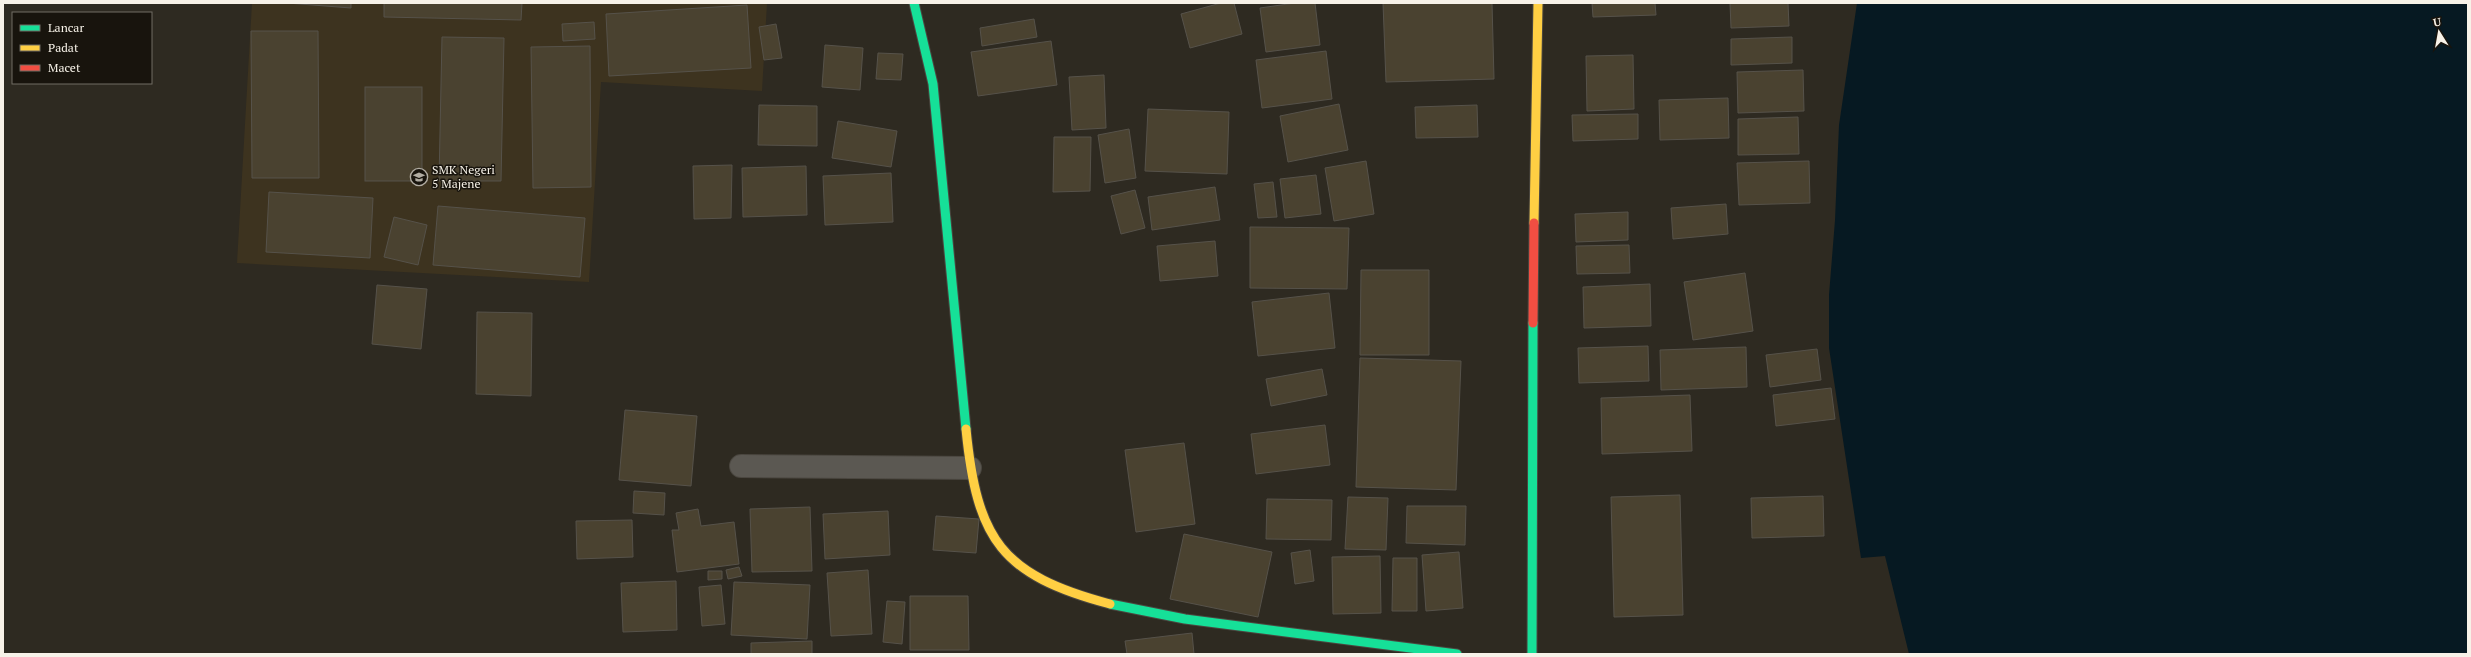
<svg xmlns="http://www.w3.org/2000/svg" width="2471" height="657" font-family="'PT Serif',serif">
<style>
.built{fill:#3d331f}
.water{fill:#061922}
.building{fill:#4a4230;stroke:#56524a}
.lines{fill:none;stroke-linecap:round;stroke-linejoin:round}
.street-casing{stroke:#4b4740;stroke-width:24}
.fast-casing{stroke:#4b4740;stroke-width:11}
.slow-casing{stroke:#4b4740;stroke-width:11}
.jam-casing{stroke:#4b4740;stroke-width:11}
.street{stroke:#5b5852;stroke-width:22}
.fast{stroke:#16e098;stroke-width:9}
.slow{stroke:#ffcf43;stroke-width:9}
.jam{stroke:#f24e42;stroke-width:9}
.labels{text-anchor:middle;stroke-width:3;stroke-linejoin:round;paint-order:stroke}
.poi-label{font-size:12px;fill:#f7f2e8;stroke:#18140d;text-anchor:start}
</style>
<rect width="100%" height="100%" fill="#2e2a21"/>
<path class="built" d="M252,3H767L762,91L601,82L589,282L237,263Z"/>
<path class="water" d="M1857,3H2468V654H1909L1885,556L1861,558L1829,348V295L1835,220L1839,125Z"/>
<g class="building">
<path d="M287,3H351V8Z"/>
<path d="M384,3H522L521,20L384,17Z"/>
<path d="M1221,3H1234L1242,34L1190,48L1181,14Z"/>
<path d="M1295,3H1315L1320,45L1266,52L1260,8Z"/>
<path d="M1383,3H1492L1494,79L1386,82Z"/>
<path d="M1592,3H1655L1656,15L1593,17Z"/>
<path d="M1730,3H1788L1789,26L1731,28Z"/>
<path d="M747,5L751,68L609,76L606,14Z"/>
<path d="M1034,19L1037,37L982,46L980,28Z"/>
<path d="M594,22L595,39L563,41L562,24Z"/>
<path d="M776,24L782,58L764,60L759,27Z"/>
<path d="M251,31H318L319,178H252Z"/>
<path d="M442,37L504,38L501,181H439Z"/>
<path d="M1792,37V63L1731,65V39Z"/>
<path d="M1051,41L1057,85L978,96L971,52Z"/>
<path d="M825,45L863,48L860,90L822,87Z"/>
<path d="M590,46L591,187L533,188L531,47Z"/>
<path d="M1326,51L1332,99L1262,108L1256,60Z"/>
<path d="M878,53L903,54L901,80L876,79Z"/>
<path d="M1633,55L1634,109L1587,111L1586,56Z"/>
<path d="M1803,70L1804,111L1738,113L1737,72Z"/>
<path d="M1104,75L1106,128L1072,130L1069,77Z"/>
<rect x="365" y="87" width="57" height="94"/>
<path d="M1728,98L1729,138L1660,140L1659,100Z"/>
<path d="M1339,104L1348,150L1288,162L1280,116Z"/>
<path d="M759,105L817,106V146L758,145Z"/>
<path d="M1477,105L1478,137L1416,138L1415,107Z"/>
<path d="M1148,109L1229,112L1227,174L1145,171Z"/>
<path d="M1638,114V139L1573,141L1572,115Z"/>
<path d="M1798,117L1799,154L1738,155V119Z"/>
<path d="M838,121L897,131L891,167L832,158Z"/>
<path d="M1129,129L1136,178L1105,183L1098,135Z"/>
<path d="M1054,137H1091L1090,191L1053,192Z"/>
<path d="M1366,161L1374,214L1334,221L1325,168Z"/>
<path d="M1809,161L1810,203L1739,205L1737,163Z"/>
<path d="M732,165L731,218L694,219L693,166Z"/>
<path d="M806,166L807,215L743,217L742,168Z"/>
<path d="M891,173L893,222L825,225L823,176Z"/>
<path d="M1316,175L1321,214L1285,218L1280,179Z"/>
<path d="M1273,182L1277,217L1258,218L1254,184Z"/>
<path d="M1215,187L1220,220L1152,230L1148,197Z"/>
<path d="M1135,190L1145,228L1121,234L1111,196Z"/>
<path d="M269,192L373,198L370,258L266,252Z"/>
<path d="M1726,204L1728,234L1673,239L1671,208Z"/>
<path d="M438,206L585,218L580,277L433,265Z"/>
<path d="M1628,212V240L1576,242L1575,214Z"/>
<path d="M394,217L427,225L418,265L384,257Z"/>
<path d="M1250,227L1349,228L1347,289L1250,288Z"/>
<path d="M1215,241L1218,276L1160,281L1157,246Z"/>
<path d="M1629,245L1630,273L1577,274L1576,246Z"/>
<path d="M1361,270H1429V355H1360Z"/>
<path d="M1745,273L1753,331L1693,340L1684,282Z"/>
<path d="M1650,284L1651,326L1584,328L1583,287Z"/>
<path d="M377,285L427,289L421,349L372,344Z"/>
<path d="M1329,293L1335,348L1258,356L1252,302Z"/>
<path d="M477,312L532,313L531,396L476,394Z"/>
<path d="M1648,346L1649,381L1579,383L1578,348Z"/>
<path d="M1746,347L1747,387L1661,390L1660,350Z"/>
<path d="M1817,349L1821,380L1770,387L1766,355Z"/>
<path d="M1360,358L1461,361L1456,490L1356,487Z"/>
<path d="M1322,369L1327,395L1271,406L1266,379Z"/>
<path d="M1831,388L1835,419L1776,426L1773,395Z"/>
<path d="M1690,395L1692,451L1602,454L1601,398Z"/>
<path d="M625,410L697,416L691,486L619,480Z"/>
<path d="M1325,425L1330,465L1256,474L1251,434Z"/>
<path d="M1184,443L1195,524L1136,532L1125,450Z"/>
<path d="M634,491L665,493L664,515L633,513Z"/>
<path d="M1680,495L1683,615L1614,617L1611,497Z"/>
<path d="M1823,496L1824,536L1752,538L1751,498Z"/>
<path d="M1348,497L1388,498L1386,550L1345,549Z"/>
<path d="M1267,499L1332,500L1331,540L1266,539Z"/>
<path d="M1407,506H1466L1465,545L1406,543Z"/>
<path d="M810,507L812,571L752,572L750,509Z"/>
<path d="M698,509L701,526L734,522L739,564L677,572L672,530H679L676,513Z"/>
<path d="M888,511L890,555L825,559L823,514Z"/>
<path d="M936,516L979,519L976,553L933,550Z"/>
<path d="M632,520L633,557L577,559L576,521Z"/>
<path d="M1184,534L1272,552L1258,617L1170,599Z"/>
<path d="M1310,550L1314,581L1295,584L1291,553Z"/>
<path d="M1459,552L1463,608L1426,611L1422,555Z"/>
<path d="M1380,556L1381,613L1333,614L1332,557Z"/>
<path d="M1393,558H1417V611H1392Z"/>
<path d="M739,567L742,576L728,579L726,570Z"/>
<path d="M868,570L872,634L831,636L827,573Z"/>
<path d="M708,571H722V579L708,580Z"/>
<path d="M676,581L677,630L623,632L621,583Z"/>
<path d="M734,582L810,585L807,639L731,635Z"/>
<path d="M721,585L725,624L702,626L699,587Z"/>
<path d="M910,596H968L969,650H910Z"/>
<path d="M887,601L905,602L902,644L883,642Z"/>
<path d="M1192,633L1194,654H1127L1125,641Z"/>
<path d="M812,641V654H751V643Z"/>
</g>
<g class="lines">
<defs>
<path id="street" d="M741,466L970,468"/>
<g id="fast">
<path d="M914,3L933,84L966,429"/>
<path d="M1110,604L1185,619L1457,654"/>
<path d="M1532,654L1533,323"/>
</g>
<g id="slow">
<path d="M1534,223L1538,3"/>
<path d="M966,429C977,540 1001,575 1110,604"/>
</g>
<path id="jam" d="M1533,323L1534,223"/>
</defs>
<use href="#street" class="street-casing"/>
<use href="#fast" class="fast-casing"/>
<use href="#slow" class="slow-casing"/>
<use href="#jam" class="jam-casing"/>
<use href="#street" class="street"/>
<use href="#fast" class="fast"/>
<use href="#slow" class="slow"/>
<use href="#jam" class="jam"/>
</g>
<defs>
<symbol id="school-ring" viewBox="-11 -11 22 22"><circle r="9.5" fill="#18140d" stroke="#b1aca2" stroke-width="1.5"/><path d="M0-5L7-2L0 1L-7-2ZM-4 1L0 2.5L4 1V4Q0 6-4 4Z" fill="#b1aca2"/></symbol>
</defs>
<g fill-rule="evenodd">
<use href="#school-ring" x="409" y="167" width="20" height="20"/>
</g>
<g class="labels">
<g class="poi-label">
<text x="432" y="174">SMK Negeri<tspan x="432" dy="14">5 Majene</tspan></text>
</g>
</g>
<rect width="2471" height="657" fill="none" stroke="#f7f2e8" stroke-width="8"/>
<rect x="12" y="12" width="140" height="72" fill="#18140d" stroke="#716d65"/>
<rect x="20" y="25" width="20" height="6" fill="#16e098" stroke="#716d65"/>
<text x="48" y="32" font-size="12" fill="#f7f2e8">Lancar</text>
<rect x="20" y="45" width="20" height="6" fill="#ffcf43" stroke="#716d65"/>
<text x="48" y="52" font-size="12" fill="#f7f2e8">Padat</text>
<rect x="20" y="65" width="20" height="6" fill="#f24e42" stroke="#716d65"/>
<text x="48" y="72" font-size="12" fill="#f7f2e8">Macet</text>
<g transform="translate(2439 32) rotate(349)" stroke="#18140d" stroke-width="3" paint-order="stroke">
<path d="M0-3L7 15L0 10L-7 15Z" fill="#f7f2e8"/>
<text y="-6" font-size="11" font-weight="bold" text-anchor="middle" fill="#f7f2e8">U</text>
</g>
</svg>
